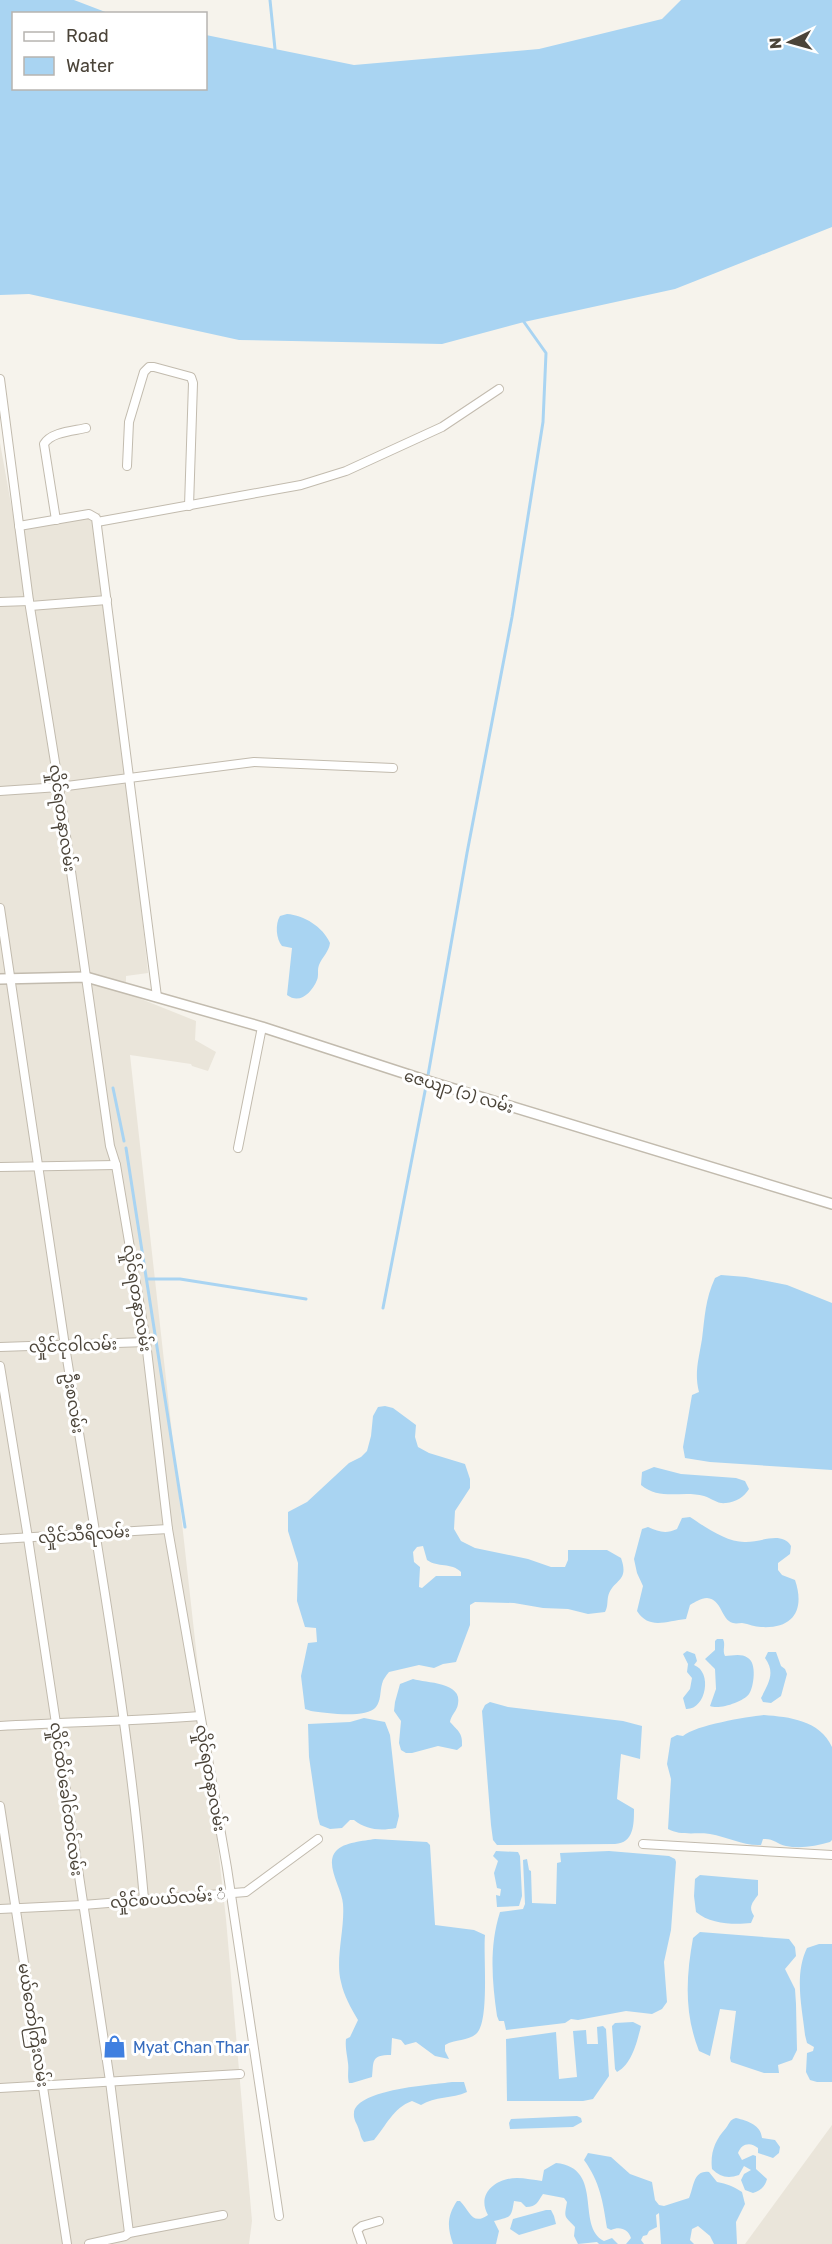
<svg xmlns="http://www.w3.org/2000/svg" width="832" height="2244" font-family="Rubik,'Noto Sans Myanmar',sans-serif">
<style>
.residential{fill:#eae5da}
.water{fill:#a9d4f2;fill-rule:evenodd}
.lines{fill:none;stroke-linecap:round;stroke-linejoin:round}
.stream{stroke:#a9d4f2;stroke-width:3}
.minor-casing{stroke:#c2bbae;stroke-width:10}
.tertiary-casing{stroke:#c2bbae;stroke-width:12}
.minor{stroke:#fff;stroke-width:8}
.tertiary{stroke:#fff;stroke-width:9}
.labels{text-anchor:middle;stroke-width:6;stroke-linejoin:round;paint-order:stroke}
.street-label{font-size:16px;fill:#4b4439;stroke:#fff}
.shop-label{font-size:16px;fill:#366cbe;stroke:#fff;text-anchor:start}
</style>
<rect width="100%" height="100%" fill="#f6f3ec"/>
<g class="residential">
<path d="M0,443L15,526L100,513L148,973L126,976V993L196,1021L195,1040L216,1052L208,1071L192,1066L191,1064L130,1055L226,1919L252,2221L249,2244H0Z"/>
<path d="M832,2125V2244H745Z"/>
</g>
<g class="water">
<path d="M0,0H74L108,13L14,14V88H206V35L354,65L539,49L662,19L681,0H832V227L675,289L524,322L442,344L239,340L29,294L0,295Z"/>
<path d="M287,914C304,915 323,927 330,943C329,952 322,957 319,965C317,970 319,975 317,980C312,992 300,1005 287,995L292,948L282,946C276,939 275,924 280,916Z"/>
<path d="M721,1275L746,1277L787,1285L832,1303V1470L710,1462L685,1458L683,1447L692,1395L699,1392C694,1373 699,1358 702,1339C705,1316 705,1300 715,1278Z"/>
<path d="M385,1406L393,1408L416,1425L415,1437L418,1447L429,1453L465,1464L470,1479V1488L455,1511L454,1529L461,1541L475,1548L528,1559L551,1567H565L568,1560V1550H607L621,1558C630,1583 612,1579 608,1597C607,1603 608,1606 605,1612L588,1614L568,1609L543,1608L514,1603L475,1602L470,1605V1625L456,1662L443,1664L434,1668L419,1665L389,1672C386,1676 383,1679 382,1684C380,1691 381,1701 376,1707C366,1719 326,1713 311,1711L305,1709L301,1676L308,1643L317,1642L316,1628L305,1627L297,1601L298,1563L288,1531V1512L307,1502L349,1463L361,1457L367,1451L371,1436L373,1416L378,1407ZM423,1546L427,1560C438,1568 451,1562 461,1572V1576H436L422,1588L419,1587L420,1567L414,1562L413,1552L417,1547Z"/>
<path d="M654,1467L681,1474L736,1478L745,1481L749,1489C744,1497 736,1502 726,1503C717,1504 713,1499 704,1496C683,1490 660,1501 641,1485L642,1472Z"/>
<path d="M690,1517C705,1527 728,1543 746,1542C761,1542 782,1531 791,1546L790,1554L778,1563V1570L782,1575L795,1580C805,1609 794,1629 761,1627C755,1627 749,1624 742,1623C739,1623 736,1624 733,1623C721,1620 722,1599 707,1598C701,1598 695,1602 690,1605L686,1619C666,1621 649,1630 637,1611L643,1586L637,1573L634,1559L642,1529L648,1527C659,1532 666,1534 677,1529L682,1518Z"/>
<path d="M717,1639H723C726,1645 722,1650 725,1656C732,1656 741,1653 748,1658C757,1663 754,1687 749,1694C743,1702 719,1710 710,1706L716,1689L715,1669L705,1659L715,1650V1641Z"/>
<path d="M687,1651L695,1654L697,1661L694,1665C713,1672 706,1710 686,1709L683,1698L690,1689L692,1678L687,1672L688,1664L683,1654Z"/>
<path d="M768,1652H776L781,1666L785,1669L787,1674L781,1696L771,1703L763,1702L761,1698C768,1684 776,1673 765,1658Z"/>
<path d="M413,1679C426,1683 463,1682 458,1704C457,1711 451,1715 450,1722C458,1731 463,1733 462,1746L457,1750L438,1746L412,1753H406L401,1750L399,1743L401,1721L394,1711L395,1702L400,1684Z"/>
<path d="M490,1702L508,1707L623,1721L642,1726L640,1759L621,1754L617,1799L634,1809C634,1824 634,1843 615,1844L497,1845L493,1840L491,1825L482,1711L485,1705Z"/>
<path d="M764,1715C789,1717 820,1720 832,1747V1840L830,1842C816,1846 800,1849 786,1846C777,1844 773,1838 763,1839L761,1845C743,1846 728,1837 710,1834C696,1832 680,1836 668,1829L671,1779L667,1764L671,1738L677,1735L683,1736C696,1725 746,1717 764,1715Z"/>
<path d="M364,1718L385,1722L390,1735L399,1816L396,1828C380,1831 367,1830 354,1820H350L342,1828L330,1829L320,1825L318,1818L309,1757L308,1724L350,1722Z"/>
<path d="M375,1839L427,1842L430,1845L435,1925L474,1930L485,1935C483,1955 490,2023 476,2034C468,2041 455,2039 445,2045V2051L449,2059L435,2056L416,2042L405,2045L401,2040L392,2038L391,2055C370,2055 374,2062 372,2077L352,2083H349C347,2076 349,2070 348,2063C347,2054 345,2048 346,2039L350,2037L358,2020C351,2008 344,1996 341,1982C335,1959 345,1929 343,1904C342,1888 324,1864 336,1851C344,1842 364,1841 375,1839Z"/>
<path d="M496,1851L518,1852L520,1856L522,1896L519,1906L497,1907L496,1895L500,1896L501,1889L497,1888L494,1873L498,1861L493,1856Z"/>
<path d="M609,1851L669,1856L675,1859L676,1862L671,1930L664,1962L667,2002L662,2009L652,2014L626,2011L578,2020L571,2019L565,2023L506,2030L504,2021H499L497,2016C492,1981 489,1947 500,1912L523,1909L525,1904L523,1860L527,1859L529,1870L531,1871L532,1903L556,1904L557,1863L561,1862L560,1853Z"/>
<path d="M700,1875L758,1880V1895C752,1903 748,1907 754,1916L751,1923C734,1925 710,1924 696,1912L694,1896L695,1879Z"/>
<path d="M700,1932L789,1939L795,1947L796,1956L785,1969L795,1989L796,2004L797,2050L792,2060L778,2065L779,2073H764L731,2062L730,2058L736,2011L720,2009L710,2056L699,2051C684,2013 686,1977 693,1938Z"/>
<path d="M819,1944H832V2082H817L810,2080L806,2072L807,2053L813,2051L814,2047L807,2043L805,2035C802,2007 794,1975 807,1948Z"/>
<path d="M633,2022L641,2026C637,2042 632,2064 617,2072L615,2069L612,2026L615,2023Z"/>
<path d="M603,2026L606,2029L609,2076L593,2099L583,2101H507L506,2039L556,2032L559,2079L577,2077L573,2031L586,2030L587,2044H598L597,2027Z"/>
<path d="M452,2082H464L467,2092C452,2099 435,2096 421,2105L412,2101C393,2108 386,2126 374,2140L364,2142C360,2137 361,2135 359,2130C357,2123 353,2120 354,2112C359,2089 431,2085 452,2082Z"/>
<path d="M577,2116L581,2118L582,2122L573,2127L510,2129L509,2123L511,2119Z"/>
<path d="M736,2118C748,2121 761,2125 762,2138L775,2140L780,2147L779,2153L773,2158L758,2153V2148C750,2141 741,2144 738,2153L742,2160L753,2155L756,2156V2169L767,2179C765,2187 760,2191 753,2193L745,2190L741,2180L744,2174L751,2170L744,2166L739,2175C728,2179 720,2177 712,2169C710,2153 715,2140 726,2128C730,2123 729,2120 736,2118Z"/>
<path d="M588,2153L611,2157L630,2174L652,2182L655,2200L659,2205L664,2206L689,2198C694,2187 693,2170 709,2172L717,2182C727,2184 733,2186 742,2192L745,2204L736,2222L737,2244H714L710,2236L698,2226L692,2229L690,2240L694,2244H661L659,2213L656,2215L657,2227L649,2231L647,2235L643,2236L641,2240L644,2244H626L631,2238C628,2229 620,2226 611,2230L607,2228C603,2202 600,2182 584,2160Z"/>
<path d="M556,2163C605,2168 575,2226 604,2241L612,2238L618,2244H599L597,2242L578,2244L574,2236L575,2227C564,2215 564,2219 567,2202L564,2198L543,2194C538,2201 537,2207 526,2207L521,2202L514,2201C511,2219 511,2216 494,2221L499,2231L496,2244H453C447,2227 447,2216 457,2201H460C470,2211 472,2226 488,2215C476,2194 496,2178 517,2178C525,2178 534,2180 542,2181L544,2170Z"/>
<path d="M546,2210H551L554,2216L556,2224L519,2235L510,2229L513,2219Z"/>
</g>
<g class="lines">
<g class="stream">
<path d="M270,0L275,49"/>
<path d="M113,1088L124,1141"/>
<path d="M126,1148L185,1527"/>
<path d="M148,1279H180L306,1299"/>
<path d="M383,1308L427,1081L467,853L512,617L543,422L546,353L524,322"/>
</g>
<defs>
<g id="minor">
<path d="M0,379L29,601L59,787L110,1146L116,1165L146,1342L168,1529L227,1868L279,2216"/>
<path d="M127,466L129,422L144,372L149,367H154L191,377L193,383L189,506"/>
<path d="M56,520L44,444C51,432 73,431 86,428"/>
<path d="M97,522L301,485L346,471L442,427L499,389"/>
<path d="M19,526L89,514L96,518L157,997"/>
<path d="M0,602L29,601"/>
<path d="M30,606L107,600"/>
<path d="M0,791L59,787L254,762L393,768"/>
<path d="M0,908C22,1054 42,1200 65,1346C94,1530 128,1713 144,1899"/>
<path d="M238,1148L262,1027"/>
<path d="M0,1167L116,1165"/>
<path d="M0,1347L146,1342"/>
<path d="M0,1366L28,1538L110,2081L129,2233"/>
<path d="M0,1539L168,1529"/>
<path d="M0,1726C67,1722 134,1721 200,1716"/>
<path d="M0,1806L67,2244"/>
<path d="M643,1844L832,1855"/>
<path d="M0,1909L83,1905L246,1892L318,1839"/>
<path d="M0,2088L240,2074"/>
<path d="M89,2244L125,2236L129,2233L223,2215"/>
<path d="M362,2244L357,2230L362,2226L379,2221"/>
</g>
<path id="tertiary" d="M0,979L86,977L262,1027L431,1082L832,1204"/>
</defs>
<use href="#minor" class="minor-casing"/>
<use href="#tertiary" class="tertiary-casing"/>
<use href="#minor" class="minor"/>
<use href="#tertiary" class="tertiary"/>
</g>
<defs>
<symbol id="shop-bare" viewBox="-9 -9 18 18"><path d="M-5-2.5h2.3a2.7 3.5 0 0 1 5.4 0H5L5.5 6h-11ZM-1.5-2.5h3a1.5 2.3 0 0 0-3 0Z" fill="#3f7fe0" stroke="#fff" stroke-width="2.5" paint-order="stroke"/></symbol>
</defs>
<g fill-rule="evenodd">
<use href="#shop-bare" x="98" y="2030" width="33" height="33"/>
</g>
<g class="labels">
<g class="street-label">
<text transform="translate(63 818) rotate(82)" y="6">လှိုင်ရတနာလမ်း</text>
<text transform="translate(459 1091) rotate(17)" y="6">ဇေယျာ (၁) လမ်း</text>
<text transform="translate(138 1298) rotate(81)" y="6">လှိုင်ရတနာလမ်း</text>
<text transform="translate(73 1345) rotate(-2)" y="6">လှိုင်ငုဝါလမ်း</text>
<text transform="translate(74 1403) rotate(81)" y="6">ဦးစလမ်း</text>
<text transform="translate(84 1534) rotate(-4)" y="6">လှိုင်သီရိလမ်း</text>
<text transform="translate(211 1778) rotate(80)" y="6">လှိုင်ရတနာလမ်း</text>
<text transform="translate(67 1799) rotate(82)" y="6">လှိုင်ထိပ်ခေါင်တင်လမ်း</text>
<text transform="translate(168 1898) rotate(-4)" y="6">လှိုင်စပယ်လမ်း ံ</text>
<text transform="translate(34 2025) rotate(81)" y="6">မယ်တော်ကြီးလမ်း</text>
</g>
<g class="shop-label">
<text x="133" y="2053">Myat Chan Thar</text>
</g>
</g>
<rect x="12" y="12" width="195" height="78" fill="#ffffff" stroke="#b7b4b0" stroke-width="1.5"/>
<rect x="24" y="32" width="30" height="9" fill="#ffffff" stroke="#b7b4b0" stroke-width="1.5"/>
<text x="66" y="42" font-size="18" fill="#4b4439">Road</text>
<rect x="24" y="57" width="30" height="18" fill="#a9d4f2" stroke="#b7b4b0" stroke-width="1.5"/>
<text x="66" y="72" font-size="18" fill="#4b4439">Water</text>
<g transform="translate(790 42) rotate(265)" stroke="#ffffff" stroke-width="4.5" paint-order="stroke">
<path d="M0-4.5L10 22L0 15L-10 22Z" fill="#4b4439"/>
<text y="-9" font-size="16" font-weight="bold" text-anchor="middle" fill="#4b4439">N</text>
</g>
</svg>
